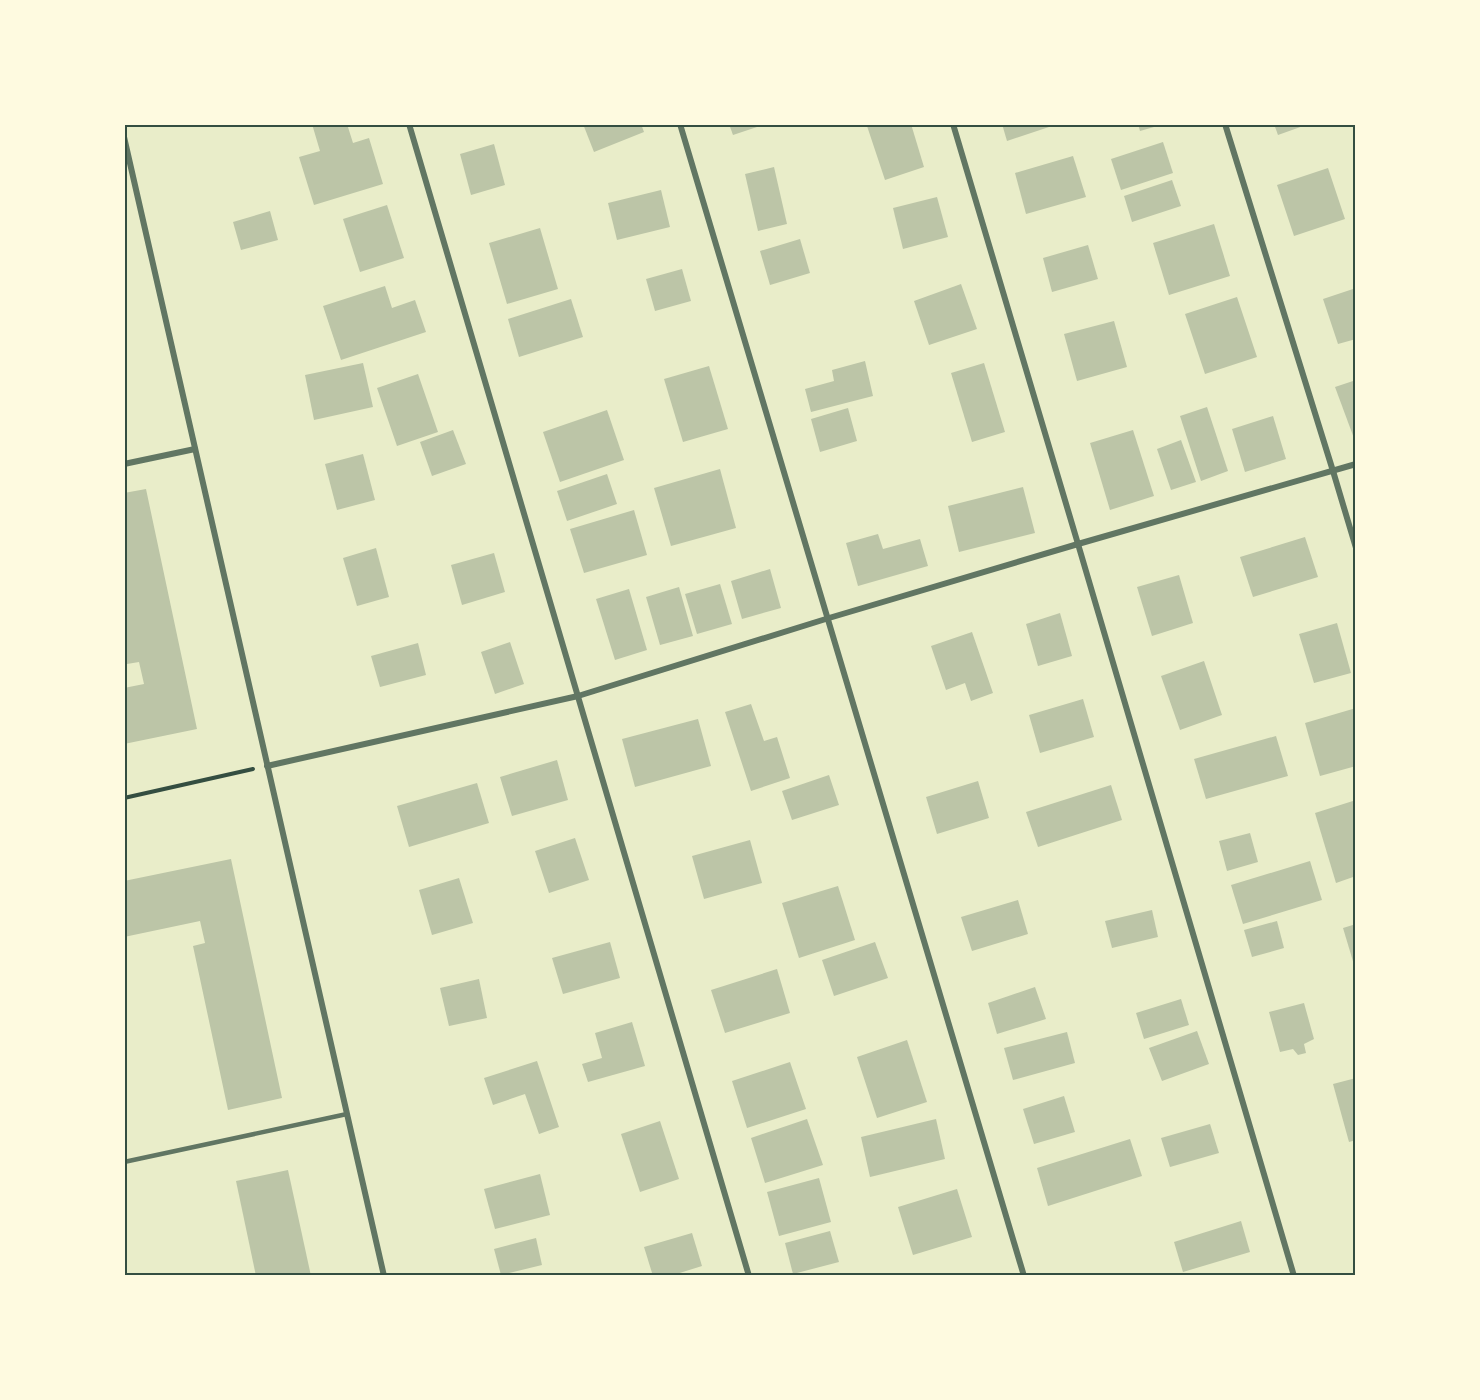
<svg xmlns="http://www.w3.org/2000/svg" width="1480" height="1400" font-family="Bitter,serif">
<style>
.building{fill:#bcc5a7}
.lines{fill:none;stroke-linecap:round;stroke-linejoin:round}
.path{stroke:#344e41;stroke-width:4}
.service{stroke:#617663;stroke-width:4.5}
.minor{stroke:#617663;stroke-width:6}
.neatline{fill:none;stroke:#344e41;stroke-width:2}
</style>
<rect width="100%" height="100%" fill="#e9edc9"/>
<g class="building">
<path d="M312,124H347L353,143L369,138L383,184L314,205L299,157L320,151Z"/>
<path d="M583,124H641L644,132L594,152Z"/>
<path d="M729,124H762L763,125L733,135Z"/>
<path d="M871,124H911L924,167L885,180L867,126Z"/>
<path d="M1002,124H1048L1049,127L1007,141Z"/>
<path d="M1138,124H1161V125L1140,131Z"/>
<path d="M1274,124H1306V125L1278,135Z"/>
<path d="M1163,142L1173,173L1121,190L1111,159Z"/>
<path d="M494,144L505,185L471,195L460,154Z"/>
<path d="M1073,156L1086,197L1026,214L1015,173Z"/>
<path d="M774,167L787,224L758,231L745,174Z"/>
<path d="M1328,168L1345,219L1294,236L1277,185Z"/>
<path d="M1172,180L1181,206L1132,222L1124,196Z"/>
<path d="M661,190L670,227L617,240L608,203Z"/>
<path d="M937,197L948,237L903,249L893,208Z"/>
<path d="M387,205L404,258L360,272L343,219Z"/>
<path d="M270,211L278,240L241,250L233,222Z"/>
<path d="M1214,224L1230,276L1169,295L1153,243Z"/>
<path d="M540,228L558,289L507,304L489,243Z"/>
<path d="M800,239L810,273L770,285L760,251Z"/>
<path d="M1088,245L1098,279L1052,292L1043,258Z"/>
<path d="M682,269L691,301L655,311L646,279Z"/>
<path d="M961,284L977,329L929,345L914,301Z"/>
<path d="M385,286L392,308L415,300L426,332L341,360L323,306Z"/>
<path d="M1356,288V339L1338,344L1323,299Z"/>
<path d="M1237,297L1257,357L1205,374L1185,314Z"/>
<path d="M571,299L583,337L519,357L508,319Z"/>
<path d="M1114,321L1127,367L1077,381L1064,334Z"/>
<path d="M865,361L873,396L811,412L805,389L834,381L832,370Z"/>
<path d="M363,363L373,407L314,420L305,375Z"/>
<path d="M984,363L1005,432L972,442L951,373Z"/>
<path d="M709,366L728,429L683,442L664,379Z"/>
<path d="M418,374L438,432L397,446L377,388Z"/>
<path d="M1356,380V441H1355L1335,387Z"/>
<path d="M1207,407L1228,471L1201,481L1180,416Z"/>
<path d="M848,408L857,441L820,452L811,419Z"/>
<path d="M607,410L624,460L560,482L543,432Z"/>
<path d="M1273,416L1286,459L1245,472L1232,429Z"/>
<path d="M453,430L466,464L432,476L420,442Z"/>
<path d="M1133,430L1154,496L1110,510L1090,443Z"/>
<path d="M1181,440L1196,482L1171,490L1157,449Z"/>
<path d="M363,454L375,500L337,510L325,464Z"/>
<path d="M720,469L736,528L671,546L654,488Z"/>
<path d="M607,474L617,504L567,521L557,491Z"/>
<path d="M1023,487L1035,533L959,552L948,506Z"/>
<path d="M146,489L197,729L124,744V688L144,684L139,662L127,664L124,652V493Z"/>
<path d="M634,510L647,555L584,573L570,529Z"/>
<path d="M878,534L883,549L920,539L928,566L858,586L846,543Z"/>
<path d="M1305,537L1318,577L1253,597L1240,557Z"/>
<path d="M376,548L389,597L357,606L343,558Z"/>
<path d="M494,553L505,592L462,605L451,565Z"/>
<path d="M770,569L781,608L742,619L731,581Z"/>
<path d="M1179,575L1193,623L1152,636L1137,587Z"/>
<path d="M720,584L732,624L697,634L685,594Z"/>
<path d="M679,587L693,636L660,645L646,597Z"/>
<path d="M629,589L647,650L615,660L596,599Z"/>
<path d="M1060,613L1072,656L1038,666L1026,624Z"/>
<path d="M1337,623L1351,673L1314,683L1299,634Z"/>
<path d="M972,632L993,693L971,701L965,683L946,690L931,646Z"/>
<path d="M510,642L524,684L495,694L481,652Z"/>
<path d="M418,643L426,675L380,687L371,656Z"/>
<path d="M1204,661L1222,715L1180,730L1161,676Z"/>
<path d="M1083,699L1094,737L1040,753L1029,715Z"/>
<path d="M751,704L764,741L777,737L790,778L751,791L725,712Z"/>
<path d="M1356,708V766L1320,776L1305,723Z"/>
<path d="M698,719L711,766L635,787L622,739Z"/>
<path d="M1276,736L1288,776L1206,799L1194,759Z"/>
<path d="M557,760L568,800L512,816L500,777Z"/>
<path d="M829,775L839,805L792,820L782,791Z"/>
<path d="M978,781L989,818L937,834L926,797Z"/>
<path d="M477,783L489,823L409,847L397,806Z"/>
<path d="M1111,785L1122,820L1038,847L1026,812Z"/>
<path d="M1356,800V876L1336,883L1315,813Z"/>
<path d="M1250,833L1258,862L1227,871L1219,841Z"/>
<path d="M575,838L589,880L549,893L535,851Z"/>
<path d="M750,840L762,883L704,899L692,856Z"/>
<path d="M231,859L282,1098L228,1110L193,946L205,943L200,921L124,937V881Z"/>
<path d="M1310,861L1322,900L1243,924L1231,885Z"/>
<path d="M459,878L473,923L432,935L419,890Z"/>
<path d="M838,886L855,940L799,958L782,903Z"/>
<path d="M1018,900L1028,934L972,951L961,917Z"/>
<path d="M1152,910L1158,937L1112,948L1105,921Z"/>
<path d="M1277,921L1284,948L1252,957L1244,930Z"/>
<path d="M1356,924V968H1355L1343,928Z"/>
<path d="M610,942L620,978L563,994L552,958Z"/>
<path d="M875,942L888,978L834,996L822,960Z"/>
<path d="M777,969L790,1013L725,1033L711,990Z"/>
<path d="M479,979L487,1018L449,1026L440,988Z"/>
<path d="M1035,987L1046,1019L997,1034L988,1003Z"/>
<path d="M1181,999L1189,1025L1144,1039L1136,1013Z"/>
<path d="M1304,1003L1314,1039L1304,1044L1306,1053L1298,1055L1293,1049L1280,1052L1269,1012Z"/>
<path d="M632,1022L645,1066L588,1082L582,1064L602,1058L595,1033Z"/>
<path d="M1197,1031L1209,1064L1162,1081L1149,1048Z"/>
<path d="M1067,1032L1075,1063L1013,1080L1004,1048Z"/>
<path d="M907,1040L927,1102L877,1118L857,1057Z"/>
<path d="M537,1061L559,1127L539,1134L525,1094L493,1105L484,1078Z"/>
<path d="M790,1062L806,1109L747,1128L732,1081Z"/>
<path d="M1356,1078V1140L1349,1142L1333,1084Z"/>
<path d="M1064,1096L1075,1132L1034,1144L1023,1109Z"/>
<path d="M807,1119L823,1165L765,1183L751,1138Z"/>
<path d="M936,1119L945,1159L870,1177L861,1137Z"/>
<path d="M660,1121L679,1179L640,1192L621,1134Z"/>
<path d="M1210,1124L1219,1153L1170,1167L1161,1138Z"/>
<path d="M1130,1139L1142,1176L1048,1206L1037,1168Z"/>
<path d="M288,1170L311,1276H256L236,1181Z"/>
<path d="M540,1174L550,1215L495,1229L484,1189Z"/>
<path d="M819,1178L831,1222L779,1236L767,1192Z"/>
<path d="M957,1189L972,1237L913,1255L898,1207Z"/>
<path d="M1241,1221L1250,1252L1183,1272L1174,1242Z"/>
<path d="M830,1231L839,1262L793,1274L785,1243Z"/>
<path d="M692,1233L702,1266L670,1276H653L644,1247Z"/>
<path d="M536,1238L542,1265L501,1275L494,1249Z"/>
</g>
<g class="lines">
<path class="path" d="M124,798L253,769"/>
<path class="service" d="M124,1162L347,1114"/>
<g class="minor">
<path d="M409,124L749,1276"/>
<path d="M680,124L1024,1276"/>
<path d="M953,124L1078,544L1294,1276"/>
<path d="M1225,124L1333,471L1356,548"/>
<path d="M124,137L384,1276"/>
<path d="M124,464L195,449"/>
<path d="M267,766L578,696L829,618L1078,544L1356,464"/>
</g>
</g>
<rect width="1480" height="1400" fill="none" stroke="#fefae0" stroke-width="252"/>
<rect x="126" y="126" width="1228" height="1148" class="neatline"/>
</svg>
